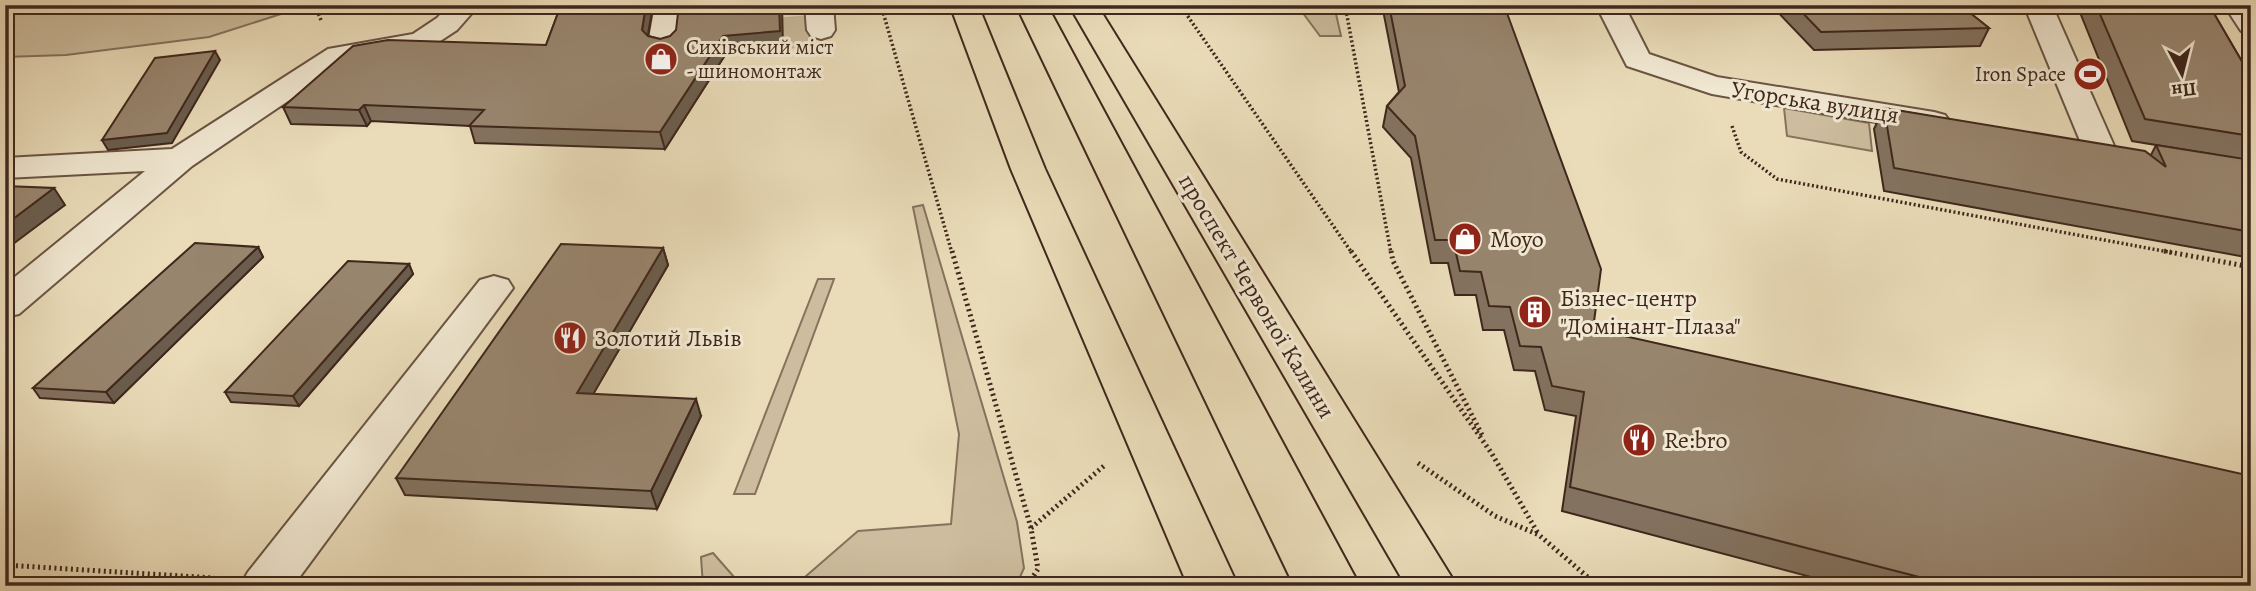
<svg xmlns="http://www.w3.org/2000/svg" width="2256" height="591" font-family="Alegreya,serif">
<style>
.green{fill:#cdbd9e;stroke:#86725d;stroke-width:2}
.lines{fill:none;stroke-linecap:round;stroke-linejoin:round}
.minor-tunnel{stroke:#c8b89a;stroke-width:32;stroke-dasharray:32 16;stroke-linecap:butt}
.minor-casing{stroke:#6a5443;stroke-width:4}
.major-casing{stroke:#40271c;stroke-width:4}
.path-far1{stroke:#40271c;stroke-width:3.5;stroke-dasharray:2 2.5;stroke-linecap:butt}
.path{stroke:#40271c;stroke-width:5;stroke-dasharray:2 3.5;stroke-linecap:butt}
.minor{fill:#f1e8d2;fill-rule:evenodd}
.major{fill:#eadcb9;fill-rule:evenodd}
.tram{stroke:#40271c;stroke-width:2}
.wall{fill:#83725f;stroke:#40271c;stroke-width:2}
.shaded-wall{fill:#6a5d4d;stroke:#40271c;stroke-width:2}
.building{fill:#98856e;stroke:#40271c;stroke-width:2}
.labels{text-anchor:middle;stroke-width:6;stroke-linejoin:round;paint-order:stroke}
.far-poi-label{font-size:21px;fill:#40271c;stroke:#f1e8d2;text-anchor:start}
.street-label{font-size:24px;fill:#40271c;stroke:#f1e8d2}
.poi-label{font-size:24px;fill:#40271c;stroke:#f1e8d2;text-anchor:start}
</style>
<rect width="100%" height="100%" fill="#eadcb9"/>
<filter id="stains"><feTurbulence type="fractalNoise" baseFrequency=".00286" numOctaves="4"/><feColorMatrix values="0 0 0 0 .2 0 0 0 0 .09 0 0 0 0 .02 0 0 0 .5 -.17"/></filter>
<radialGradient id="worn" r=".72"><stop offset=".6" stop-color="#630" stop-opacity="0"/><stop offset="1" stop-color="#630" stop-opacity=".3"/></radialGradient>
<g class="green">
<path d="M5,5H309L209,37L66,55L5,57Z"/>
<path d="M1297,5H1334L1341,36H1320Z"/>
<path d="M1784,108L1869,123L1872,151L1787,136Z"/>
<path d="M923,205L1017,522L1024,568L1016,586H703L701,557L713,553L741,585L798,583L858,531L951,524L959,434L913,207Z"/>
<path d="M818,279H834L755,494H734Z"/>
</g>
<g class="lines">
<path class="minor-tunnel" d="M729,38L821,30"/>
<defs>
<g id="minor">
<path d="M449,5H479L457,30L431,47L347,62L279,107L192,166L19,314L5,317V285L145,171L5,178V158L172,149L328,49L413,34L437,18Z"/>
<path d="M655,5H683L678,44L673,50L663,53L653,50L648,44Z"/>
<path d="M805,5H833L835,30L831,36L821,39L811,36L807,30Z"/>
<path d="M1596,5H1624L1649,54L1717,77L1934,112L1945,115L1950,122L1945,129L1934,132L1712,94L1627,66Z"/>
<path d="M2024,5H2052L2115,148L2111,155L2099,158L2087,155L2083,148Z"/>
<path d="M2224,5H2251V33L2241,31Z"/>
<path d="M494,276L508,280L513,288L293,586H240L248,572L480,280Z"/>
</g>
<g id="major">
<path d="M950,5H978L1045,169L1238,586H1188L1011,169Z"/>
<path d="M1069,5H1097L1457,586H1406Z"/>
</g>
</defs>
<use href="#minor" class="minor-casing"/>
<use href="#major" class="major-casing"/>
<g class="path-far1">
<path d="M881,5L952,253"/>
<path d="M1180,5L1352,253"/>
<path d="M1345,5L1391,253"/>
<path d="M321,20L318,13L322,5"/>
<path d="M1732,126L1741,152L1777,179L2174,253"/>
</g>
<g class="path">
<path d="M952,251L1031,528L1038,569L1027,586"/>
<path d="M1351,251L1492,454L1539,535"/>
<path d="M1391,251L1393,261L1483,437"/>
<path d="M2164,251L2251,267"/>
<path d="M1418,463L1495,516L1539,535L1598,586"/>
<path d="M1031,528L1105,465"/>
<path d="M5,565L214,578"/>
</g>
<use href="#minor" class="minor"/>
<use href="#major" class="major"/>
<g class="tram">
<path d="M1015,5L1293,586"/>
<path d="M1048,5L1361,586"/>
</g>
</g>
<g class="wall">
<path d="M561,5H653L648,36L660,39L783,47L727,52L665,149L475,143L470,126L371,121L367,126L291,124L283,107L546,45Z"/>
<path d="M1382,5H1504L1593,329L2251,586H1845L1562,511L1576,416L1545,410L1535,371L1514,370L1504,330H1483L1476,295H1455L1448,263H1431L1411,158L1383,127L1387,106L1399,92Z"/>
<path d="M1771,5H1960L1989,28L1980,46L1814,50Z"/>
<path d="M2077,5H2209L2251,77V258L1884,191L1874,129L1884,108L2151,155L2156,145L2217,155L2132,141Z"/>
<path d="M258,247L263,257L114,403L40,398L33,388Z"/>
<path d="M663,248L668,265L593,394L701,416L657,509L405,495L396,478Z"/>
<path d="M409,264L413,274L299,406L231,402L225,392Z"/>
</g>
<g class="shaded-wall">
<path d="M646,5H653L646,46L642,30Z"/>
<path d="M779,5H782L783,47L727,52L665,149L660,132L723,36Z"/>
<path d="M215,51L220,60L172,143L108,150L102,140Z"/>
<path d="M364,105L371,121L367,126L359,110Z"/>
<path d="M54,188L65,205L5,250V225Z"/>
<path d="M258,247L263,257L114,403L106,392Z"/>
<path d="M663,248L668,265L584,410L577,393Z"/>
<path d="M409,264L413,274L299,406L293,396Z"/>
<path d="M696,399L701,416L657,509L651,491Z"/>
</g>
<g class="building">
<path d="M561,5H646L642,30L648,36L660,39L670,36L676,30L679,5H779L780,31L723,36L660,132L469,126L484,110L364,105L359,110L283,107L353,46L388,40L546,45Z"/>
<path d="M1389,5H1504L1601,269L1593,329L2251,476V586H1954L1570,487L1584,392L1552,386L1541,347L1520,346L1510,307L1489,306L1481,272L1460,271L1453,240H1435L1415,136L1387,106L1405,86Z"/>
<path d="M1795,5H1960L1989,28L1821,32Z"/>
<path d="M2096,5H2209L2251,77V136L2145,119Z"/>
<path d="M215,51L167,133L102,140L155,58Z"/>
<path d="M1884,108L2145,151L2166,167L2156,145L2251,160V232L1894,168Z"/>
<path d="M5,186L54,188L5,225Z"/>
<path d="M195,243L258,247L106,392L33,388Z"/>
<path d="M561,244L663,248L577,393L696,399L651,491L396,478Z"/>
<path d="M348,261L409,264L293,396L225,392Z"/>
</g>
<defs>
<symbol id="shop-disc" viewBox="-11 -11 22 22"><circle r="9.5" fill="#8f2418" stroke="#f1e8d2"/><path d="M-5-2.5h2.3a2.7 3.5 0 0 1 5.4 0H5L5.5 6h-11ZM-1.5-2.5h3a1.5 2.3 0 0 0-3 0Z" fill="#fff"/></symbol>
<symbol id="stadium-disc" viewBox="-11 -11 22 22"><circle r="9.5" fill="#8f2418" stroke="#f1e8d2"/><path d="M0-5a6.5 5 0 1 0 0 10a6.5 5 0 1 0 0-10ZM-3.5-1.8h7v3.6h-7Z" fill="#fff"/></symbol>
<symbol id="building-disc" viewBox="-11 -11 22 22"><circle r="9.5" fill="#8f2418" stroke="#f1e8d2"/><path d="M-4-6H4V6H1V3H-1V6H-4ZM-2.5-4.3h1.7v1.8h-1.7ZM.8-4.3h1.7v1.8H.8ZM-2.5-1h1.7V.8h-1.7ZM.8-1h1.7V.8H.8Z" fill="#fff"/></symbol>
<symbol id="restaurant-disc" viewBox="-11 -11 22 22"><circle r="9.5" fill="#8f2418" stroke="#f1e8d2"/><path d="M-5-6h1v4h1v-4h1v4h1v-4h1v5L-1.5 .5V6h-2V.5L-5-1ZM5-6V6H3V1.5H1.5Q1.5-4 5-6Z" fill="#fff"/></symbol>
</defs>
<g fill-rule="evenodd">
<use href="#shop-disc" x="642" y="40" width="38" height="38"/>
<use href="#stadium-disc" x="2071" y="55" width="38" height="38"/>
<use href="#shop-disc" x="1446" y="220" width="38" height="38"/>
<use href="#building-disc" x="1516" y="293" width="38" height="38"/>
<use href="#restaurant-disc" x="551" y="319" width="38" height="38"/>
<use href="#restaurant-disc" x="1620" y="421" width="38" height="38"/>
</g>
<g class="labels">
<g class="far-poi-label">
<text x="686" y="54">Сихівський міст<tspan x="686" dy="24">- шиномонтаж</tspan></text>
<text x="2066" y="81" text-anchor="end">Iron Space</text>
</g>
<g class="street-label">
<text transform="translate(1815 102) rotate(9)" y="8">Угорська вулиця</text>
<text transform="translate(1257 296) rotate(59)" y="8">проспект Червоної Калини</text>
</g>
<g class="poi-label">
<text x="1490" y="247">Moyo</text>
<text x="1560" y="306">Бізнес-центр<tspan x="1560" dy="28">"Домінант-Плаза"</tspan></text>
<text x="594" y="346">Золотий Львів</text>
<text x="1664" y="448">Re:bro</text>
</g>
</g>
<rect width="2256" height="591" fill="none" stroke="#eadcb9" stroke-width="28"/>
<rect x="7" y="7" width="2242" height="577" fill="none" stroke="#40271c" stroke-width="3.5"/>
<rect x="14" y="14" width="2228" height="563" fill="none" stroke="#40271c" stroke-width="2"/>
<g transform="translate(2182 74) rotate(173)" stroke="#f1e8d2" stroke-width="5" paint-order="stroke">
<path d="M0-5L12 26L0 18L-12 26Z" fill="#40271c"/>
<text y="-10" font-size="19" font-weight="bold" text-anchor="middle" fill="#40271c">Пн</text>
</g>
<rect width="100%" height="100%" filter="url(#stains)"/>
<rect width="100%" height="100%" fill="url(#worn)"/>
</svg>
